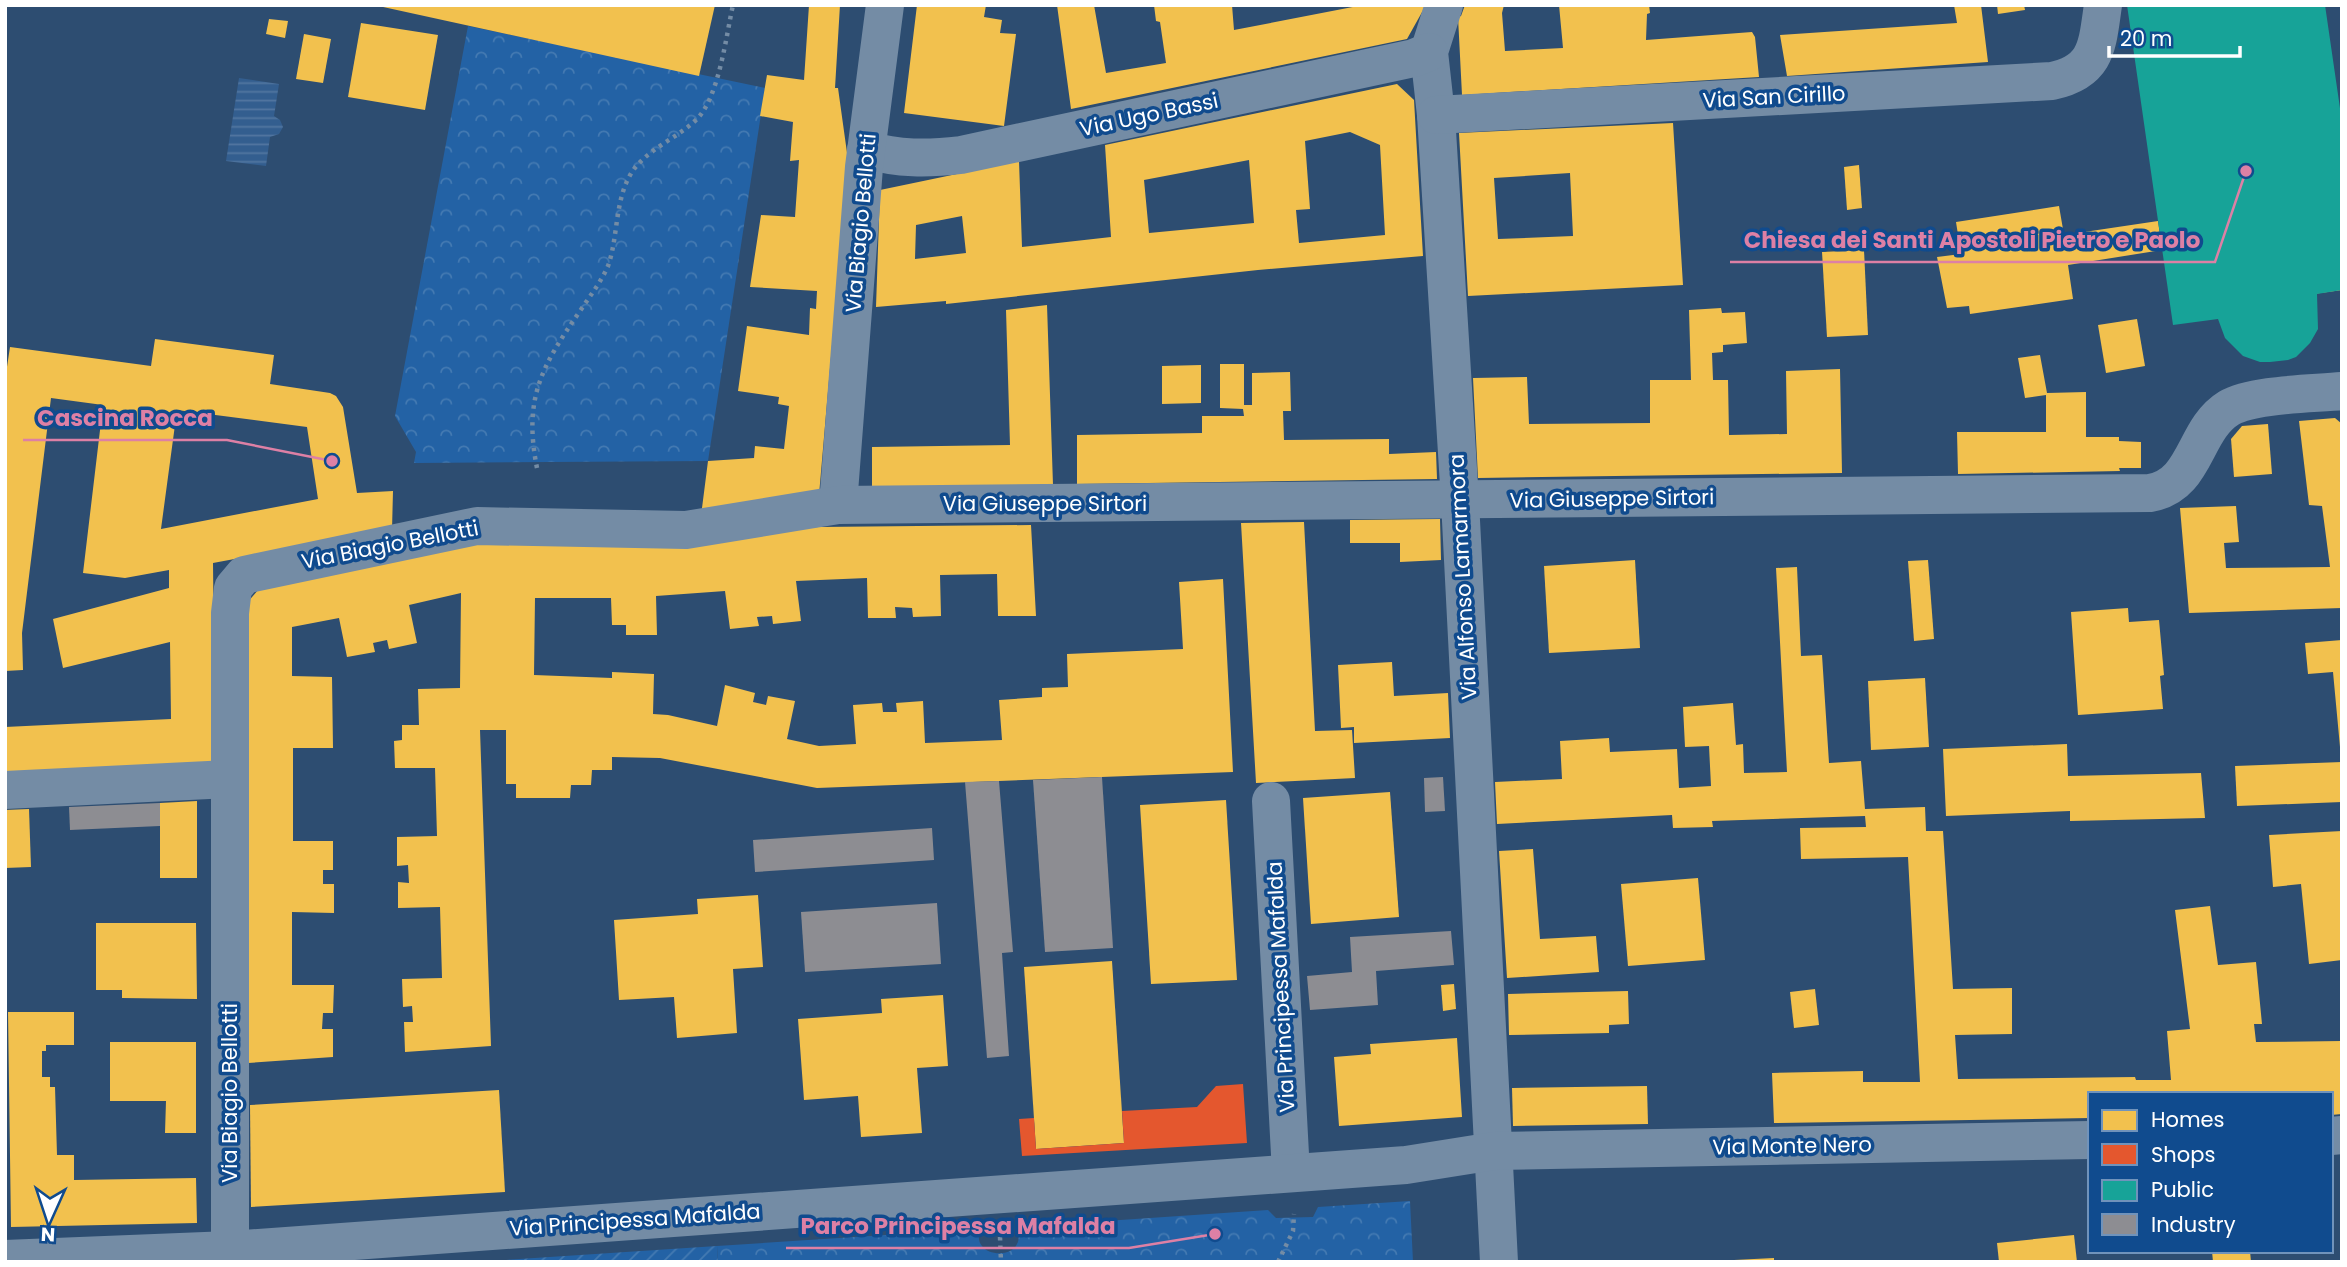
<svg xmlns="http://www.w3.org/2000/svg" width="2347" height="1267" font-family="Poppins,sans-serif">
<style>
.park{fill:url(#park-crowns)}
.garden{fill:url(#garden-furrows)}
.water{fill:url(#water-rules)}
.homes{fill:#f2c14e;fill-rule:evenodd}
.shops{fill:#e4572e}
.public{fill:#17a398}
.industry{fill:#8d8d92}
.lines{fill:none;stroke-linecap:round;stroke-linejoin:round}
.path{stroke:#748ca5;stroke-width:4.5;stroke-dasharray:3.5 5;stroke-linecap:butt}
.minor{stroke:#748ca5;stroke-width:38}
.labels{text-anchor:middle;stroke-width:7;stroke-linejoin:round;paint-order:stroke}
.street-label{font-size:21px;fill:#fff;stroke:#104b8e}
.leader{fill:none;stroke:#dd80a5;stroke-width:2.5}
.callout-dot{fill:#dd80a5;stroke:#104b8e;stroke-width:2.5}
.callout-label{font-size:23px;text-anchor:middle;font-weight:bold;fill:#dd80a5;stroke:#104b8e;stroke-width:7;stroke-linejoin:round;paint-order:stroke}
</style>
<defs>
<pattern id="park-crowns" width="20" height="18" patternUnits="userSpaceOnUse" patternTransform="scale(1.75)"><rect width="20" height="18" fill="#2362a5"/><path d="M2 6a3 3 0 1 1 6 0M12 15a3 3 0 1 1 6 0" fill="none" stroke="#447ab2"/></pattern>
<pattern id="garden-furrows" width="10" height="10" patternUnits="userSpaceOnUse" patternTransform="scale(1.75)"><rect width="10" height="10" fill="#2362a5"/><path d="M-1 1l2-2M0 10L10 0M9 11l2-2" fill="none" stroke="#447ab2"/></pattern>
<pattern id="water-rules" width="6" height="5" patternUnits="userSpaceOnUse" patternTransform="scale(1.75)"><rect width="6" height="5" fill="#335e8f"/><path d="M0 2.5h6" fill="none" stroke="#5276a0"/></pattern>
</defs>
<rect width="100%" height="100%" fill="#2d4d71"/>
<g class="park">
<path d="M468,26L765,88L708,461L414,463L416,452L395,416Z"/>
<path d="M1410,1201L1413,1262H718L717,1246L978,1229C979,1235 978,1242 982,1246C989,1256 1012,1256 1017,1244C1020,1239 1018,1232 1017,1227L1268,1210L1276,1218L1313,1217L1318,1207Z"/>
</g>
<path class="garden" d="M717,1246L718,1262H474Z"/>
<path class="water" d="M239,78L279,84L274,116L280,120L283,127L279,134L270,137L266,166L226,161Z"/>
<g class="homes">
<path d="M374,5H715L699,76Z"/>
<path d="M809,5H840L835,88H838L848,160L819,495L701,516L708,461L754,458L755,446L784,449L789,406L778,404L779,397L738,391L747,326L809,335L810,308L816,309L817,291L750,287L761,215L795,217L799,160L790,161L793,122L760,116L767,75L804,80Z"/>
<path d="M917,5H986L984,17L1002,20L1000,33L1016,34L1004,126L904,113Z"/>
<path d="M1057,5H1094L1106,73L1166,63L1160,22L1156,21L1154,5H1232L1234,30L1363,5H1426L1407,39L1071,109Z"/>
<path d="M1465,5H1504L1502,13L1505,51L1563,48L1559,5H1649L1650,13L1647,14L1646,40L1752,32L1755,37L1759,77L1462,95L1458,17L1461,16Z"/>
<path d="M1954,5H1981L1988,62L1787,76L1780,35L1957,23Z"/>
<path d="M1997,5H2024L2025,10L1998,14Z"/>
<path d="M269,19L288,21L285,38L266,34Z"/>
<path d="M361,23L438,35L425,110L348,97Z"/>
<path d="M304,34L331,39L323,83L296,79Z"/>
<path d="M1397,84L1414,100L1423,256L1258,270L946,304V301L876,307L880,190L1019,161L1022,247L1111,237L1105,145ZM1350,132L1380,145L1385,235L1299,243L1296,210L1310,209L1305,141ZM1249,160L1254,223L1149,233L1144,180ZM962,216L966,253L915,259L916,225Z"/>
<path d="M1673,123L1683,285L1468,296L1459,133ZM1570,173L1573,236L1498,239L1494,178Z"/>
<path d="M1859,165L1862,208L1847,210L1844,167Z"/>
<path d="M2059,206L2064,235L2158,221L2162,250L2068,265L2073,299L1970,314L1969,306L1947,308L1937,257L1961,254L1956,222Z"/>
<path d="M2342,246V290L2306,295L2300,251Z"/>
<path d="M1864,250L1868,335L1827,337L1822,252Z"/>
<path d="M1047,305L1053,485L872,487V447L1010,445L1006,310Z"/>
<path d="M1721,308L1722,313L1745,312L1747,343L1723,345V352L1712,353L1713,380H1728L1729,435L1787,434L1786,371L1840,369L1842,473L1478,478L1473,378L1527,377L1529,424L1650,423V380H1691L1689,310Z"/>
<path d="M2137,319L2145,366L2106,373L2098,325Z"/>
<path d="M155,339L274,355L270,384L330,393L336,396L343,407L357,493L393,491L392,530L213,563L215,763L5,773V727L171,719L170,642L63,668L53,619L169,588V570L125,578L83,573L103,405L51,398L22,633L23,670L5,671V380L10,347L151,366ZM177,410L307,427L318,499L161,529Z"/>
<path d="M2040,355L2047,393L2086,392V437H2119V441L2141,442V468H2119L2120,471L1958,474L1957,432H2046V395L2025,398L2018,358Z"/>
<path d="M1220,364H1244V405H1252V373L1290,372L1291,411H1283L1284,440L1389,439V454L1436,452L1437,479L1077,484V435L1202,433V416H1244L1243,409L1220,408Z"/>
<path d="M1201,365V403L1162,404V366Z"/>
<path d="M2335,418L2342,424V608L2189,613L2180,508L2236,506L2239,542L2224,543L2226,568L2330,567L2322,506L2309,505L2299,421Z"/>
<path d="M2268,424L2272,474L2234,477L2231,439L2242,426Z"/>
<path d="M1440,519L1441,560L1400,562V543H1350V520Z"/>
<path d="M1304,522L1315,731L1352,730L1355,778L1256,783L1241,523Z"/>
<path d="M1031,525L1036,616H998L997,574L940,575L941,616L913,617L912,608L895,607L896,618H868L867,578L796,581L801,621L773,624L772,616L757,617L759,626L730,629L725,591L656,596L657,635H626V625H612L611,598H535L534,675L612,678V672L654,674L653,714L668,715L717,726L725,685L755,693L753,702L766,705L768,696L795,701L787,739L819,746L856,744L853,705L882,703L883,712H897L896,703L923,701L925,743L1002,740L999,700L1042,697V688L1068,687L1067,654L1183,649L1179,582L1223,579L1233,772L817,788L660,758L612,757V770H592L591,785H571L570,798H516V784H506V730H480L491,1046L405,1052L404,1022H413L412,1006L403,1007L402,979L442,978L440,907L398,908V882L409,883L408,865L397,866V837L437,836L435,768H395L394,741L402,740V725H419L418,689L460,688L461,593L409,605L417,643L389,649L387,640L373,643L375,652L347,657L339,618L292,627V676L332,677L333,748H293V841H333V870H323V884H334V913L292,912V985H334L333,1013H323L322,1029H333V1057L248,1063L245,605L259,589L508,538L819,527Z"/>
<path d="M1635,560L1640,648L1549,653L1544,566Z"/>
<path d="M1928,560L1934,639L1914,641L1908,561Z"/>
<path d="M1797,567L1801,656L1822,655L1829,763L1861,761L1865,809L1925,807L1926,831H1943L1953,989L2012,988V1034L1955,1035L1958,1079L2135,1077L2136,1080H2171L2167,1031L2190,1029L2175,910L2210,906L2218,965L2256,962L2262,1024H2254L2256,1042L2342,1041V1114L2331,1115V1094H2090V1118L1774,1123L1772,1073L1863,1071V1082H1920L1908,857L1801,859L1800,828L1866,827L1865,816L1712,821L1713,827L1673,828L1672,815L1497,824L1495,782L1562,779L1560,741L1609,738L1610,752L1677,749L1679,788L1711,786L1709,746L1685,747L1683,707L1733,703L1736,745L1743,744L1744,773L1787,772L1776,568Z"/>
<path d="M2128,608L2129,622L2159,620L2164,675L2160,676L2163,709L2078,715L2071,612Z"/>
<path d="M2342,640V747H2340L2333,672L2308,674L2305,643Z"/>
<path d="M1392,662L1394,696L1448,693L1450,738L1354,743V727L1341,728L1338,665Z"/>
<path d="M1925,678L1929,747L1871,750L1868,681Z"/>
<path d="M2067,744L2068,776L2201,773L2205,818L2070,821V811L1946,816L1943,749Z"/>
<path d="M2342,762V802L2237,806L2235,766Z"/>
<path d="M1390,792L1399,917L1311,924L1303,798Z"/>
<path d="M1226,800L1237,980L1151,984L1140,805Z"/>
<path d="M197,801V878H160V803Z"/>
<path d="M29,809L31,867L5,868V810Z"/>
<path d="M2342,831V960L2309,964L2301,884L2273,887L2269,835Z"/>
<path d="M1533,849L1540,939L1596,936L1599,972L1507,978L1499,851Z"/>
<path d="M1698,878L1705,960L1628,966L1621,884Z"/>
<path d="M758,895L763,967L733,969L737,1033L677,1038L674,997L619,1000L614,920L698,914L697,899Z"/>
<path d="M96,923H196L197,999L122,998V990H96Z"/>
<path d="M1112,961L1124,1143L1036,1149L1024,967Z"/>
<path d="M1454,984L1456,1009L1443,1011L1441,985Z"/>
<path d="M1815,989L1819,1025L1794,1028L1790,992Z"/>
<path d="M1628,991L1629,1024L1609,1025V1033L1509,1035L1508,994Z"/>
<path d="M943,995L948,1066L917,1068L922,1133L861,1137L858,1096L804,1100L798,1019L882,1013L881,999Z"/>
<path d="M8,1012H74V1045H46V1051H42V1077H50V1087H55L57,1155H74V1180L196,1178L197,1223L11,1227Z"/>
<path d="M1457,1038L1462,1117L1339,1126L1334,1057L1371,1054L1370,1044Z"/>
<path d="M110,1042H196V1133H165L166,1101H110Z"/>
<path d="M1647,1086L1648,1124L1513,1126L1512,1088Z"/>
<path d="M499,1090L505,1192L251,1207L250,1105Z"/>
<path d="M2074,1235L2077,1262H1999L1997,1243Z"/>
<path d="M2212,1251H2250L2251,1262H2213Z"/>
<path d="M1774,1258V1262H1734V1260Z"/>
</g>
<path class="shops" d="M1243,1084L1247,1143L1022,1156L1019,1119L1034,1118L1036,1149L1124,1143L1122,1111L1197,1107L1216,1086Z"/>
<path class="public" d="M2127,5H2325L2342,122V290L2317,294L2318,329L2310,343L2296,357L2288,360L2270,362H2260L2243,356L2225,338L2218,319L2173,325Z"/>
<g class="industry">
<path d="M1102,777L1113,948L1045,952L1033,780Z"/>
<path d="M1443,777L1445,811L1425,812L1424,778Z"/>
<path d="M999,781L1013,952L1002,953L1009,1056L987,1058L965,782Z"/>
<path d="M160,803V826L70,830L69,807Z"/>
<path d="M932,828L934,860L755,872L753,840Z"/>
<path d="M937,903L941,964L805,972L801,912Z"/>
<path d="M1451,931L1454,965L1376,971L1378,1005L1310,1010L1307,976L1352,972L1350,937Z"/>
</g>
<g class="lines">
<g class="path">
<path d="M537,468C523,398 542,366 580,311C590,296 601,282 608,266C619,235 614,197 634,169C650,148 677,138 696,120C719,98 726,36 733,5"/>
<path d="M1000,1237L1001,1262"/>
<path d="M1278,1262L1293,1231L1294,1214"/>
</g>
<g class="minor">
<path d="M1444,5L1429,52L1436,115L1460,501L1499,1262"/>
<path d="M1436,115L2052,81C2098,71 2097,45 2103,5"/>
<path d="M866,150C899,159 927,159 961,155L1414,58L1429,52"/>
<path d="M838,505L864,167L885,5"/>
<path d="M5,790L229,779"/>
<path d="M1271,801L1291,1173"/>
<path d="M2331,1136L2342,1135"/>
<path d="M5,1259L230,1250L1406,1165L1494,1151L2090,1140"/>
<path d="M230,1262V613L233,588L244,575L477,526L686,530L838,505L2150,493C2197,485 2193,430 2229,408C2253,394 2312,394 2342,391"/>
</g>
</g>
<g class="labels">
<g class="street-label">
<text transform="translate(1774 97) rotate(-3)" y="7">Via San Cirillo</text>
<text transform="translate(1149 115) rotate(-12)" y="7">Via Ugo Bassi</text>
<text transform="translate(861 223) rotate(-85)" y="7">Via Biagio Bellotti</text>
<text transform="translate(1612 499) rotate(-1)" y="7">Via Giuseppe Sirtori</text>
<text x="1045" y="511">Via Giuseppe Sirtori</text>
<text transform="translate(390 545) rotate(-11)" y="7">Via Biagio Bellotti</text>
<text transform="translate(1463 577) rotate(-93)" y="7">Via Alfonso Lamarmora</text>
<text transform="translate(1281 987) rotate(-93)" y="7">Via Principessa Mafalda</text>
<text transform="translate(230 1093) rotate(-90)" y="7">Via Biagio Bellotti</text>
<text transform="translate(1792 1146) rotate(-1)" y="7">Via Monte Nero</text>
<text transform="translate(635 1220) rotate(-4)" y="7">Via Principessa Mafalda</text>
</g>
</g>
<path class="leader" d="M2246 171L2215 262H1730M332 461L227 440H23M1215 1234L1129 1248H786"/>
<g class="callout-dot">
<circle cx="2246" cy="171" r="7"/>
<circle cx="332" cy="461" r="7"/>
<circle cx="1215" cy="1234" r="7"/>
</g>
<g class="callout-label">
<text x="1972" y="248">Chiesa dei Santi Apostoli Pietro e Paolo</text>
<text x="125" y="426">Cascina Rocca</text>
<text x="958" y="1234">Parco Principessa Mafalda</text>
</g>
<rect width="2347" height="1267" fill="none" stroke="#ffffff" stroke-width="14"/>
<rect x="2088" y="1092" width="245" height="161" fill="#104b8e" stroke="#7093bb" stroke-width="2"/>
<rect x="2102" y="1110" width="35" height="21" fill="#f2c14e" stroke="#7093bb" stroke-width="2"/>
<text x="2151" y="1127" font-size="21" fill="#ffffff">Homes</text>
<rect x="2102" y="1144" width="35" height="21" fill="#e4572e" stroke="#7093bb" stroke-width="2"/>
<text x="2151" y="1162" font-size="21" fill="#ffffff">Shops</text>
<rect x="2102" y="1180" width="35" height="21" fill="#17a398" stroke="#7093bb" stroke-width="2"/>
<text x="2151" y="1197" font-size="21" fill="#ffffff">Public</text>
<rect x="2102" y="1214" width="35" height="21" fill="#8d8d92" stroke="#7093bb" stroke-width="2"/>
<text x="2151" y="1232" font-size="21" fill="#ffffff">Industry</text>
<g transform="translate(49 1218) rotate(183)" stroke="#104b8e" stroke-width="5" paint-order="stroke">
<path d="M0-5L12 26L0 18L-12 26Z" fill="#ffffff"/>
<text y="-10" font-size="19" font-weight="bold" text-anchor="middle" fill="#ffffff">N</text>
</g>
<path d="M2109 46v10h131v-10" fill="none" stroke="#ffffff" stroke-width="3.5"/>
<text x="2120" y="46" font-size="21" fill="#ffffff" stroke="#104b8e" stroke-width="5" paint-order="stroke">20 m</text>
</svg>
